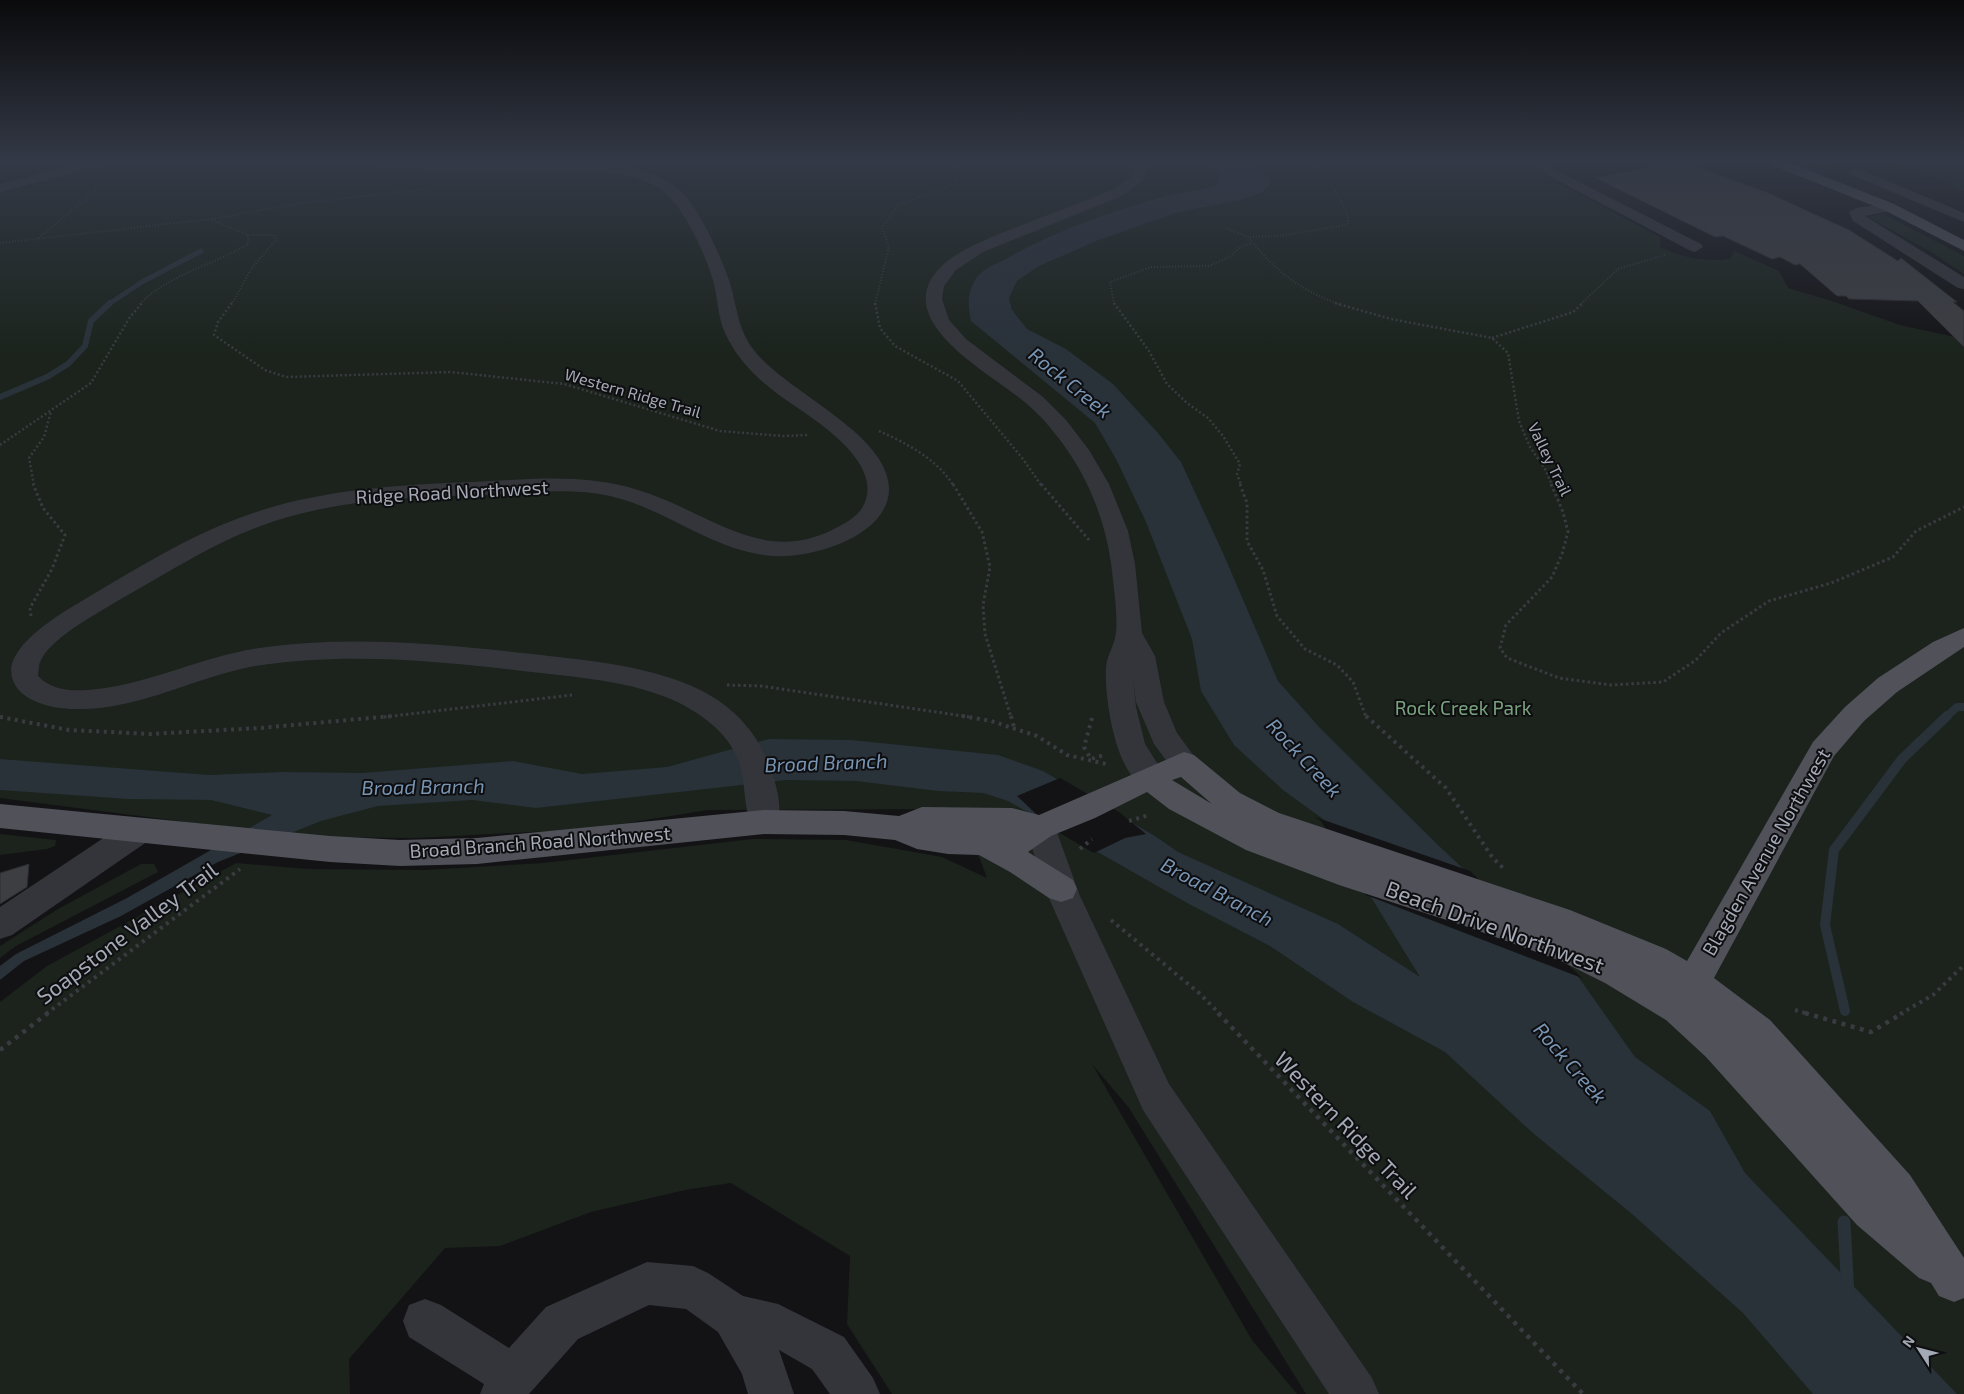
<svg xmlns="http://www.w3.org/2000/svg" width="1964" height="1394" font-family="'Exo 2',sans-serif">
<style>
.green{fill:#1b231c}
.water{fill:#293139}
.pier{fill:#131315}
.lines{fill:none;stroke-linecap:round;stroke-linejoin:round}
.stream-far4{stroke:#293139;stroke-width:5}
.stream-far3{stroke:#293139;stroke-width:6}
.stream-far2{stroke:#293139;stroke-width:8}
.stream-far1{stroke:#293139;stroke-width:10}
.stream{stroke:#293139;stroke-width:13}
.building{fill:#3d3e42;stroke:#2d2d31}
.path-far4{stroke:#3a3b41;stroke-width:2;stroke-dasharray:1 2;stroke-linecap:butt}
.path-far3{stroke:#3a3b41;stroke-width:2.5;stroke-dasharray:2 2.5;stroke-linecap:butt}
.path-far2{stroke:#3a3b41;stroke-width:3;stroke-dasharray:2.5 3;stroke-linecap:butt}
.path-far1{stroke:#3a3b41;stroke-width:4;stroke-dasharray:3 4.5;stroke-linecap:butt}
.path{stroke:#3a3b41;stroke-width:4.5;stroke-dasharray:4 5.5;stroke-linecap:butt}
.minor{fill:#34353a;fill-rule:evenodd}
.major{fill:#505159;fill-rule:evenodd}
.labels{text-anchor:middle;stroke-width:4;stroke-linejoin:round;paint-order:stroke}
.far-street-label{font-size:16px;fill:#a4a9b6;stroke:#0e0e10}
.street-label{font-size:19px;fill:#a4a9b6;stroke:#0e0e10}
.park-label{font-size:19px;fill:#79a37e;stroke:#0e0e10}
.water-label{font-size:20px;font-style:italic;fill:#7895b4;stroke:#0e0e10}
.near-street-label{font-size:22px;fill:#a4a9b6;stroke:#0e0e10}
</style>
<rect width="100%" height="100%" fill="#131315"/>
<g class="green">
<path d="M0,162H1519L1660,237V247C1683,258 1705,262 1730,259L1734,251L1779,271L1788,288L1832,301L1900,325L1964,339V1394H1306L1129,1108L1092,1064L1252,1340L1297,1394H892L847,1324L850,1256L731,1183L685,1190L591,1212L500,1246L445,1248L349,1359L350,1394H0V1002L47,966L236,863L308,869L425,870L543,863L753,839L846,840L942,857L987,878L980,859L941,809L708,810L589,829L416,838L302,837L0,798Z"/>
<path d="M1887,162H1964V191L1915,170Z"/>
<path d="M1883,214L1964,256V274L1933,253L1868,217Z"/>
<path d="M0,834L56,840L55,846L47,849L0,855Z"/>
<path d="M141,864H154L158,872L16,946L0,958V946L58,909Z"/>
</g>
<path class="water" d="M1196,162C1227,162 1251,155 1272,182L1263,192L1240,200L1175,213L1096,241L1039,266L1017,281L1009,298L1012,310L1027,329L1066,349L1113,384L1158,433L1181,462L1223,553L1278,681L1321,729L1439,846L1577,975L1635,1057L1710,1111L1745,1173L1957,1394H1813L1743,1313L1632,1214L1534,1134L1445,1052L1353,1002L1270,946L1189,904L1008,801L983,793L938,791L856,781L786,780L536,808L472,800L378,806L321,821L218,862L121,916L24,961L0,980V966L16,954L127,898L272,815L211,800L128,799L0,790V759L209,775L283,772L362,773L513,761L582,774L667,767L769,739L851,740L998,755L1043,771L1155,836L1178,852L1338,924L1420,977L1323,819L1283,790L1234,745L1201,691L1192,639L1146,522L1116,459L1095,423L971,321C968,306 967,294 975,280C980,270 996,264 1006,259C1056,230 1113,211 1169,195C1185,191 1201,191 1217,185L1219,174Z"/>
<g class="pier">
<path d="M1060,778L1119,812L1146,834L1125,838L1094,853L1051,828L1017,796Z"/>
<path d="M1315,817L1470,871L1582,978L1366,895L1321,821Z"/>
</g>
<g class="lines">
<path class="stream-far4" d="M109,304L142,282L201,251"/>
<path class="stream-far3" d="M0,397L47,377L68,364L85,346L91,321L110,303"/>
<path class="stream-far2" d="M1946,717L1957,707H1964"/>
<path class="stream-far1" d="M1845,1011L1825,925L1834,850L1902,759L1947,716"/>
<path class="stream" d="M1844,1222L1848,1294"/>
</g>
<g class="building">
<path d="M1675,162H1684L1768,193L1849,230L1898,261L1901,258L1957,302H1953L1964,311V347L1918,301L1849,299L1846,296H1837L1800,264L1795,265L1780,257L1772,259L1723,236L1715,237L1596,178Z"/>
<path d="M29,864L27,887L0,904V873Z"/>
</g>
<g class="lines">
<g class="path-far4">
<path d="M1308,162C1327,179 1344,197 1349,222L1345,225L1279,236L1248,237C1274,270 1299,290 1339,304"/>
<path d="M212,219L302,203L428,189"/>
<path d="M1226,228L1248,237"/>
<path d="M38,238L95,192L96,184"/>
<path d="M0,243L210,219L248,235H274L277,239L251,269L232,304"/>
<path d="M140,304C170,273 213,266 248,244V235"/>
<path d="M875,304L889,247L882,228L898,205L946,188L956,181L961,162"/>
<path d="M1114,304L1110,282L1151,267L1209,266L1231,256L1240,247L1252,243"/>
<path d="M1581,304L1618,269L1665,255"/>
</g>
<g class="path-far3">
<path d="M232,303L218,322L214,335L265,370L286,377L451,372L564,384L720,431L783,436L808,435"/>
<path d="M875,303L880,328L895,346L958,381L1023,459L1041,485"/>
<path d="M1114,303L1149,351L1167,384L1187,403L1208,418L1223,436L1240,464L1237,474L1241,485"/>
<path d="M1335,303L1391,319L1492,338L1508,353L1519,421L1530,447L1545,469L1552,485"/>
<path d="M1492,338L1573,312L1583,303"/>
<path d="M879,431C906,443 937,459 953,485"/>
<path d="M0,445L91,383L130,317L142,303"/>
<path d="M34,485L29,458L44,437L51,411"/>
</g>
<g class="path-far2">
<path d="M953,484L982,532L990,567L983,605L985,634L1011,717"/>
<path d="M1041,484L1089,540"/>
<path d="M1240,484L1247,503V541L1263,570L1277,616L1305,649L1337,665L1353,682L1366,717"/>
<path d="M1551,484L1563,512L1568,532L1562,554L1552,577L1506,625L1500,648L1507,658L1559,678L1611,685L1663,682L1696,660L1721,633L1769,601L1831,583L1893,557L1916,531L1964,507"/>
<path d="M31,616L30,608L52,569L65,535L43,508L33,484"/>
<path d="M727,685L761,686L970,717"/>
<path d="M0,717H2"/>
<path d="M384,717L572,695"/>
</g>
<g class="path-far1">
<path d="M962,716L991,721L1037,736L1067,755L1106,764"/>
<path d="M1011,716L1014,727"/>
<path d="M1366,716L1446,788L1492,857L1504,869"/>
<path d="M0,717L69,730L150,734L260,728L393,716"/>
<path d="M1092,718L1084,747L1091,759L1104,755"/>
<path d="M1129,821L1149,815"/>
<path d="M1080,849L1092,839"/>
<path d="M1111,920L1199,993L1220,1014"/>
<path d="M1795,1010L1809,1014"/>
<path d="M46,1014L240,869"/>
<path d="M1900,1014L1933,995L1964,965"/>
</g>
<g class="path">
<path d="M1218,1013L1583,1394"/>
<path d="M1805,1013L1871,1032L1903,1013"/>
<path d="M0,1050L48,1013"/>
</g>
<g class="minor">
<path d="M86,162H108L106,165L0,192V184Z"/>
<path d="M366,162C415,162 465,163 514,164C563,165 636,156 676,187C697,204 716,246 726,272C737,298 735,325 753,349C785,392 886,432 889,487C891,536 811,559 773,556C714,552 667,509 610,496C570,487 527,493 486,495C410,497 331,499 258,527C212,544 169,572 126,596C105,609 51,637 41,660C38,665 39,670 38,676C54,693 78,691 98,689C154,682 204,656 259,648C350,635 441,644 532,654C583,660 634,664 682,682C708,692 731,706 748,728C766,749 789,804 775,830L764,834L753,830C737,791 754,765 716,728C701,714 682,703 663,696C624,681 582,678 541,673C447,662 350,651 255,666C194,677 138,711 74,709C53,709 17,701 12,677C4,646 63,612 85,599C134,570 185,538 239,518C313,490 393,485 472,482C513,480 555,476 596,481C625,484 653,494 679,506C731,530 775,558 832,530C842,525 856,518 862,508C887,466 821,424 792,404C765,386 739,364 725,333C718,317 718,301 714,284C707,257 683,203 659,188C621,165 568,172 525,172C496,172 467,171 438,171C414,170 386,171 366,162Z"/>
<path d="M1136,162H1149L1143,180L1124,195L983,252L956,270L944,286L942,299L949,320L966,339L1043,397L1066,420L1089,450L1109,484L1128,531L1135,564L1142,633L1155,656L1164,702L1177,733L1199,763L1194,771L1184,774L1174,771L1154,744L1136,702L1133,680L1136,707L1145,744L1166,777L1161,785C1155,787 1149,789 1142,785C1115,770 1104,696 1106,667C1107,655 1115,645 1116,632C1118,615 1113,581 1111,563C1104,514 1084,468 1052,430C1042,417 1030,406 1017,396C981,368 885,315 945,263C959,251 976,244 992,237C1032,220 1074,206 1114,189L1132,176Z"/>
<path d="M1523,162H1540L1701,244L1703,247L1695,252L1689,250Z"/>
<path d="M1815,162H1835L1828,166L1817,165Z"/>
<path d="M1857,168L1964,213V222L1852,175L1850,172L1852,169Z"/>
<path d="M1889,203L1896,207L1894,210L1865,216L1964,277V289L1958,288L1853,221L1849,212L1856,208Z"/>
<path d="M1040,815L1051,818L1055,827L1080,896L1169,1084L1372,1378L1379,1394H1329L1143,1110L1048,896L1025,827L1029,818Z"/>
<path d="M140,818L151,821L156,830L151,839L12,935L0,939V907L129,821Z"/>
<path d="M647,1262L693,1266L708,1273L743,1296L778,1304L844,1337L873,1378L880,1394H830L812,1369L779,1350L794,1394H748L742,1374L718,1332L686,1309L649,1305L578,1339L529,1394H480L484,1384L409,1337L403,1321L409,1305L425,1299L441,1305L509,1348L546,1307Z"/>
</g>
<g class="major">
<path d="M1770,162H1788L1894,204L1964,240V251L1884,210L1772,165Z"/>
<path d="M1964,628V647L1897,692L1864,721L1834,756L1714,978L1770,1020L1910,1175L1964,1258V1298L1954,1302L1939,1296L1931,1283L1919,1278L1857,1225L1706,1057L1666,1020L1605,983L1561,961L1468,927L1339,885L1246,850L1169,809L1147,792L1095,818L1051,836L1028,852L1073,880L1077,889L1073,898L1061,902L1049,898L1010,872L979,855L948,854L917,849L895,840L844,835L764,834L477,864L400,866L330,862L0,828V804L330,836L400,840L477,838L764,810L844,811L899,816L922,807L1012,808L1039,815L1184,752L1194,755L1240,793L1279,813L1570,910L1666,949L1687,961L1813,742L1845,707L1878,678L1933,642ZM1181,777L1212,804L1172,780Z"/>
</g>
</g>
<linearGradient id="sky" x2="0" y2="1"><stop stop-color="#0a0a0c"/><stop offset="0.45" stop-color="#333946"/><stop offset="1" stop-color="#333946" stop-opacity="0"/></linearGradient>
<rect width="1964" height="357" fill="url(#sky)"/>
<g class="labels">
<g class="far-street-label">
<text transform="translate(633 393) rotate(16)" y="6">Western Ridge Trail</text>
<text transform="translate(1550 459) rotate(64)" y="6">Valley Trail</text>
</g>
<g class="street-label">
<text transform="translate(452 492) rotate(-3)" y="7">Ridge Road Northwest</text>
<text transform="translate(540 842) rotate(-4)" y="7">Broad Branch Road Northwest</text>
<text transform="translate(1766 852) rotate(-60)" y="7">Blagden Avenue Northwest</text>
</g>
<g class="park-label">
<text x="1463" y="715">Rock Creek Park</text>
</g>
<g class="water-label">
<text transform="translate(1070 383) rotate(39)" y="7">Rock Creek</text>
<text transform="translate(1304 758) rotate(47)" y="7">Rock Creek</text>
<text transform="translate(826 763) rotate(-2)" y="7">Broad Branch</text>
<text transform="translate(423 787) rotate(-1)" y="7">Broad Branch</text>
<text transform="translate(1217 892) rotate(28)" y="7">Broad Branch</text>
<text transform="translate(1570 1063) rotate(49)" y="7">Rock Creek</text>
</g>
<g class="near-street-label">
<text transform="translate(1495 927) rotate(20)" y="8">Beach Drive Northwest</text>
<text transform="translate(127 933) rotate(-37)" y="8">Soapstone Valley Trail</text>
<text transform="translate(1346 1125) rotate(46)" y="8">Western Ridge Trail</text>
</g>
</g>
<g transform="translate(1919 1349) rotate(306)" stroke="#0e0e10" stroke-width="4" paint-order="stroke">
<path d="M0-4L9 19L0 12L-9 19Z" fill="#a4a9b6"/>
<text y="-8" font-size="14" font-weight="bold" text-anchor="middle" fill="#a4a9b6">N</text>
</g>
</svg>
